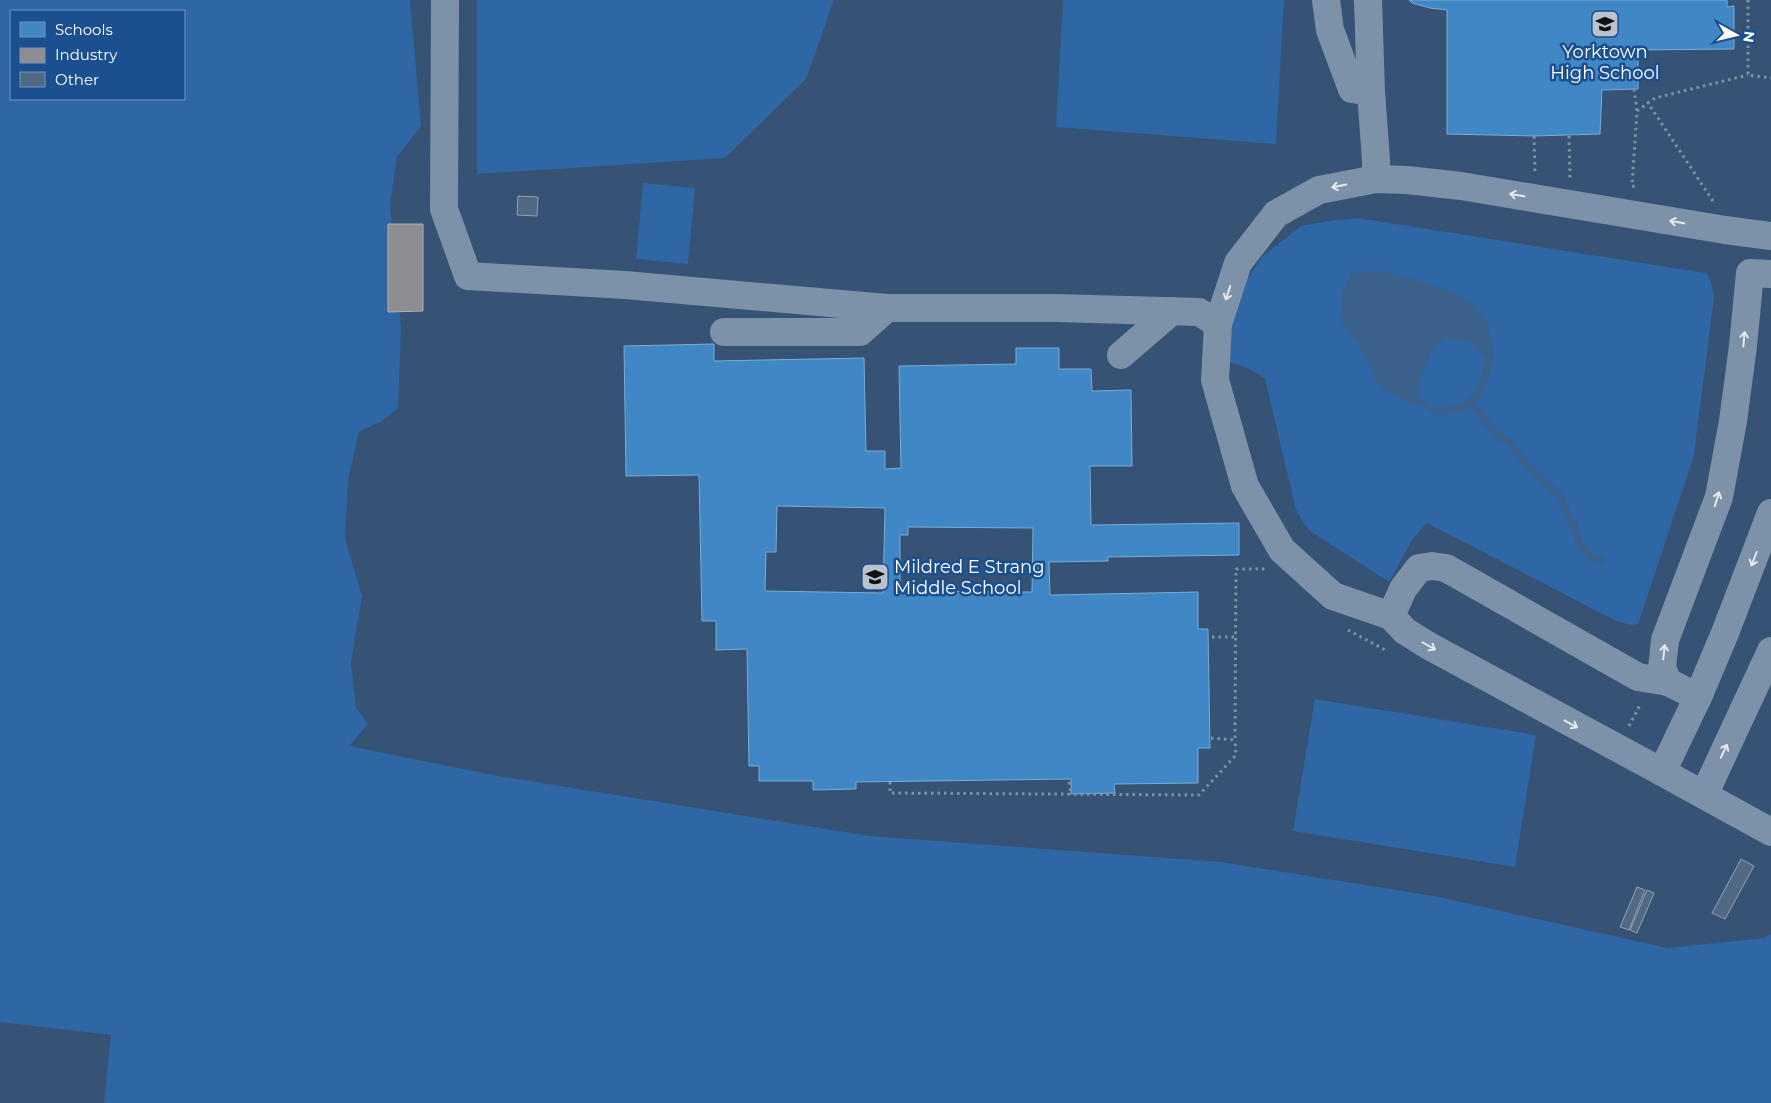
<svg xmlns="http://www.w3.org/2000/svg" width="1771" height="1103" font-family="Montserrat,sans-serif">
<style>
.green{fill:#2f66a5;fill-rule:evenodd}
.water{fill:#3b618d}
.schools{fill:#3f88c5;stroke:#79acd6;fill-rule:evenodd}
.industry{fill:#8d8d92;stroke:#afafb3}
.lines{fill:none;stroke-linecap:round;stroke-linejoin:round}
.stream{stroke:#3b618d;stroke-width:7}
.building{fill:#526984;stroke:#92a2b6}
.path{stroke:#7d92a8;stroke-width:3;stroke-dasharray:2.5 4;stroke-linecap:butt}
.minor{stroke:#7d92a8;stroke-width:28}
.oneway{stroke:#e5e9ee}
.labels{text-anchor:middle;stroke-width:5;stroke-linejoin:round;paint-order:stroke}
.poi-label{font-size:18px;fill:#fff;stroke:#1b4f8f}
</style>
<rect width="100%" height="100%" fill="#365274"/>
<g class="green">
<path d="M0,0H410L421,126L397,157L390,204L401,328L398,408L382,421L359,432L348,479L345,538L362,596L351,662L356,708L368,724L349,746L498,776L870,836L1221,862L1434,896L1667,948L1764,938L1771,934V1103H104L111,1035L0,1022ZM11,11H184V99H11Z"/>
<path d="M477,0H834L806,79L725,158L477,174Z"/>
<path d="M1063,0H1284L1276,144L1056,127Z"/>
<path d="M643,183L695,188L688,264L636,259Z"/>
<path d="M1358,218L1706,273L1711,282L1714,297L1694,455L1638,624L1630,625L1614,620L1427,523L1412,540L1389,582L1310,531C1301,522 1298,514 1294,502L1265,378L1241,365L1227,362L1232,310L1245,283L1262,257L1301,226L1335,220Z"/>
<path d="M1315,699L1536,735L1515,867L1293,831Z"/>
</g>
<path class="water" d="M1352,271H1379L1402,276L1453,292L1471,303L1485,318L1491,339L1494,357L1490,374L1483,370L1485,359L1470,342L1448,338L1434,347L1422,373L1417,395L1434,410L1413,404L1381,388L1359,345L1341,323L1342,294Z"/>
<g class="schools">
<path d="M1409,0H1727V7L1734,6V49L1638,50V89L1602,90L1600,134L1534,136L1447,134V10L1430,8L1412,3Z"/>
<path d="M714,344V361L864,358L866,451H885V469L901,468L899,366L1016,364V348H1059V369H1091L1092,391L1131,390L1132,466H1090L1091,525L1239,523V555L1108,557V561L1049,562L1050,595L1198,592V629H1208L1210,748H1198V783L1114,784L1115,793L1071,794V779L856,782V789L813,790V781H759V766H749L747,649L716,650V621H702L699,475L626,476L624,346ZM777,506L885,508L883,593L765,591L766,552H776ZM908,527L1033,528L1032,592L900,591V535H908Z"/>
</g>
<path class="industry" d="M388,224H423V311L388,312Z"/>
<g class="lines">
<g class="stream">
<path d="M1470,401L1497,435L1511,443L1524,462L1561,498L1568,515L1575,526L1579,543L1591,557L1601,560"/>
<path d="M1434,410C1448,411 1468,409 1477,395C1481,388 1484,380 1487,372"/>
</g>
</g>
<g class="building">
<path d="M518,196L538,197L537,216L517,215Z"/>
<path d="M1741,859L1754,866L1725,919L1712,913Z"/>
<path d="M1637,887L1645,890L1629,930L1620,927Z"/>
<path d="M1647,890L1654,893L1637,933L1630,930Z"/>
</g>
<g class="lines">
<g class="path">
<path d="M1748,0V75L1771,78"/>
<path d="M1634,89L1637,111L1632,186L1636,187"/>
<path d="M1637,111L1648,103"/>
<path d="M1534,136L1535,174"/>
<path d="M1569,136L1570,178"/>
<path d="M1713,201L1648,103L1655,98L1748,75"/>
<path d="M1348,630L1387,651"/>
<path d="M1212,637H1237"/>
<path d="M1629,726L1641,703"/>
<path d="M1211,738L1235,740L1236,569H1265"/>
<path d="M890,782V793L1199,795L1236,755L1235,740"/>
<path d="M1069,782L1071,795"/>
</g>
<g class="minor">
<path d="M445,0L444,209L468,276L625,285L887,308H1056L1199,312L1218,324"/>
<path d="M1326,0L1330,30L1352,89L1371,92"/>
<path d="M1368,0L1371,92L1376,160V179"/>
<path d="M1771,274L1750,273L1743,346L1733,421L1719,497L1665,640L1662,668L1668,682L1698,697L1725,633L1771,513"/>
<path d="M724,332H860L887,308"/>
<path d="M1121,355L1172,311"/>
<path d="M1391,616L1403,589L1419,568L1432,566L1446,568L1638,677L1668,682"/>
<path d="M1698,697L1662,772L1771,832"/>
<path d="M1662,772L1429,646L1405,631L1391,616L1333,596L1282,550L1245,486L1215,380L1218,324L1238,263L1276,214L1319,190L1376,179L1407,180L1461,186L1725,230L1771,236"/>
<path d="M1704,795L1771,651"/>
</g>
</g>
<defs><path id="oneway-shaft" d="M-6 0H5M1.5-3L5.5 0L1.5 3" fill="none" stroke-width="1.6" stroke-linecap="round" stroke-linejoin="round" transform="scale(1.25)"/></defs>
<g class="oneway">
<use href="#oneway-shaft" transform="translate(1339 186) rotate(168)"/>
<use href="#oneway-shaft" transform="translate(1517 195) rotate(-170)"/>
<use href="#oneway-shaft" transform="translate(1677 222) rotate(-170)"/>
<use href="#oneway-shaft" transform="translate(1228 293) rotate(108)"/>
<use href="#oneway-shaft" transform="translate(1744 339) rotate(-85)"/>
<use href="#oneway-shaft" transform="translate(1717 499) rotate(-73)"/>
<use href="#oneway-shaft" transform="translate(1754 559) rotate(111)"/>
<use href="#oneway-shaft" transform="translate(1429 646) rotate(30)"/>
<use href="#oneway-shaft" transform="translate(1664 652) rotate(-84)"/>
<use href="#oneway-shaft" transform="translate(1571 724) rotate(29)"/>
<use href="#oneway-shaft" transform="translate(1724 751) rotate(-65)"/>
</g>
<defs>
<symbol id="school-square" viewBox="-11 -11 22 22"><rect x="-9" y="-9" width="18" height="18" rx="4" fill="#b9c2ce" stroke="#1b4f8f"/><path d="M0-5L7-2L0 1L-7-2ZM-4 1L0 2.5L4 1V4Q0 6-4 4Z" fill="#111"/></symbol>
</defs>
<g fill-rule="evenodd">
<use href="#school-square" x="1589" y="8" width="32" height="32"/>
<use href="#school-square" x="859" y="561" width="32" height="32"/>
</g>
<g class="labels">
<g class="poi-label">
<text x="1605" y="58">Yorktown<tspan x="1605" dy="21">High School</tspan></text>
<text x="894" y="573" text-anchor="start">Mildred E Strang<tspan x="894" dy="21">Middle School</tspan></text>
</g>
</g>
<rect x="10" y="10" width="175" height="90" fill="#1b4f8f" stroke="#7695bc"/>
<rect x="20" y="22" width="25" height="15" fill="#3f88c5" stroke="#7695bc"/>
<text x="55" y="35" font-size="15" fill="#ffffff">Schools</text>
<rect x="20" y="48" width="25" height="15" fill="#8d8d92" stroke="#7695bc"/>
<text x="55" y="60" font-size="15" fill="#ffffff">Industry</text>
<rect x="20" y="72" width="25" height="15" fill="#526984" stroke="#7695bc"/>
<text x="55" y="85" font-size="15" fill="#ffffff">Other</text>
<g transform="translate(1736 35) rotate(98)" stroke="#1b4f8f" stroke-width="4" paint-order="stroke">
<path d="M0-4L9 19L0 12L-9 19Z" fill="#ffffff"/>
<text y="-8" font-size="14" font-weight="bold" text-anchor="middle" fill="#ffffff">N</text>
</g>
</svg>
